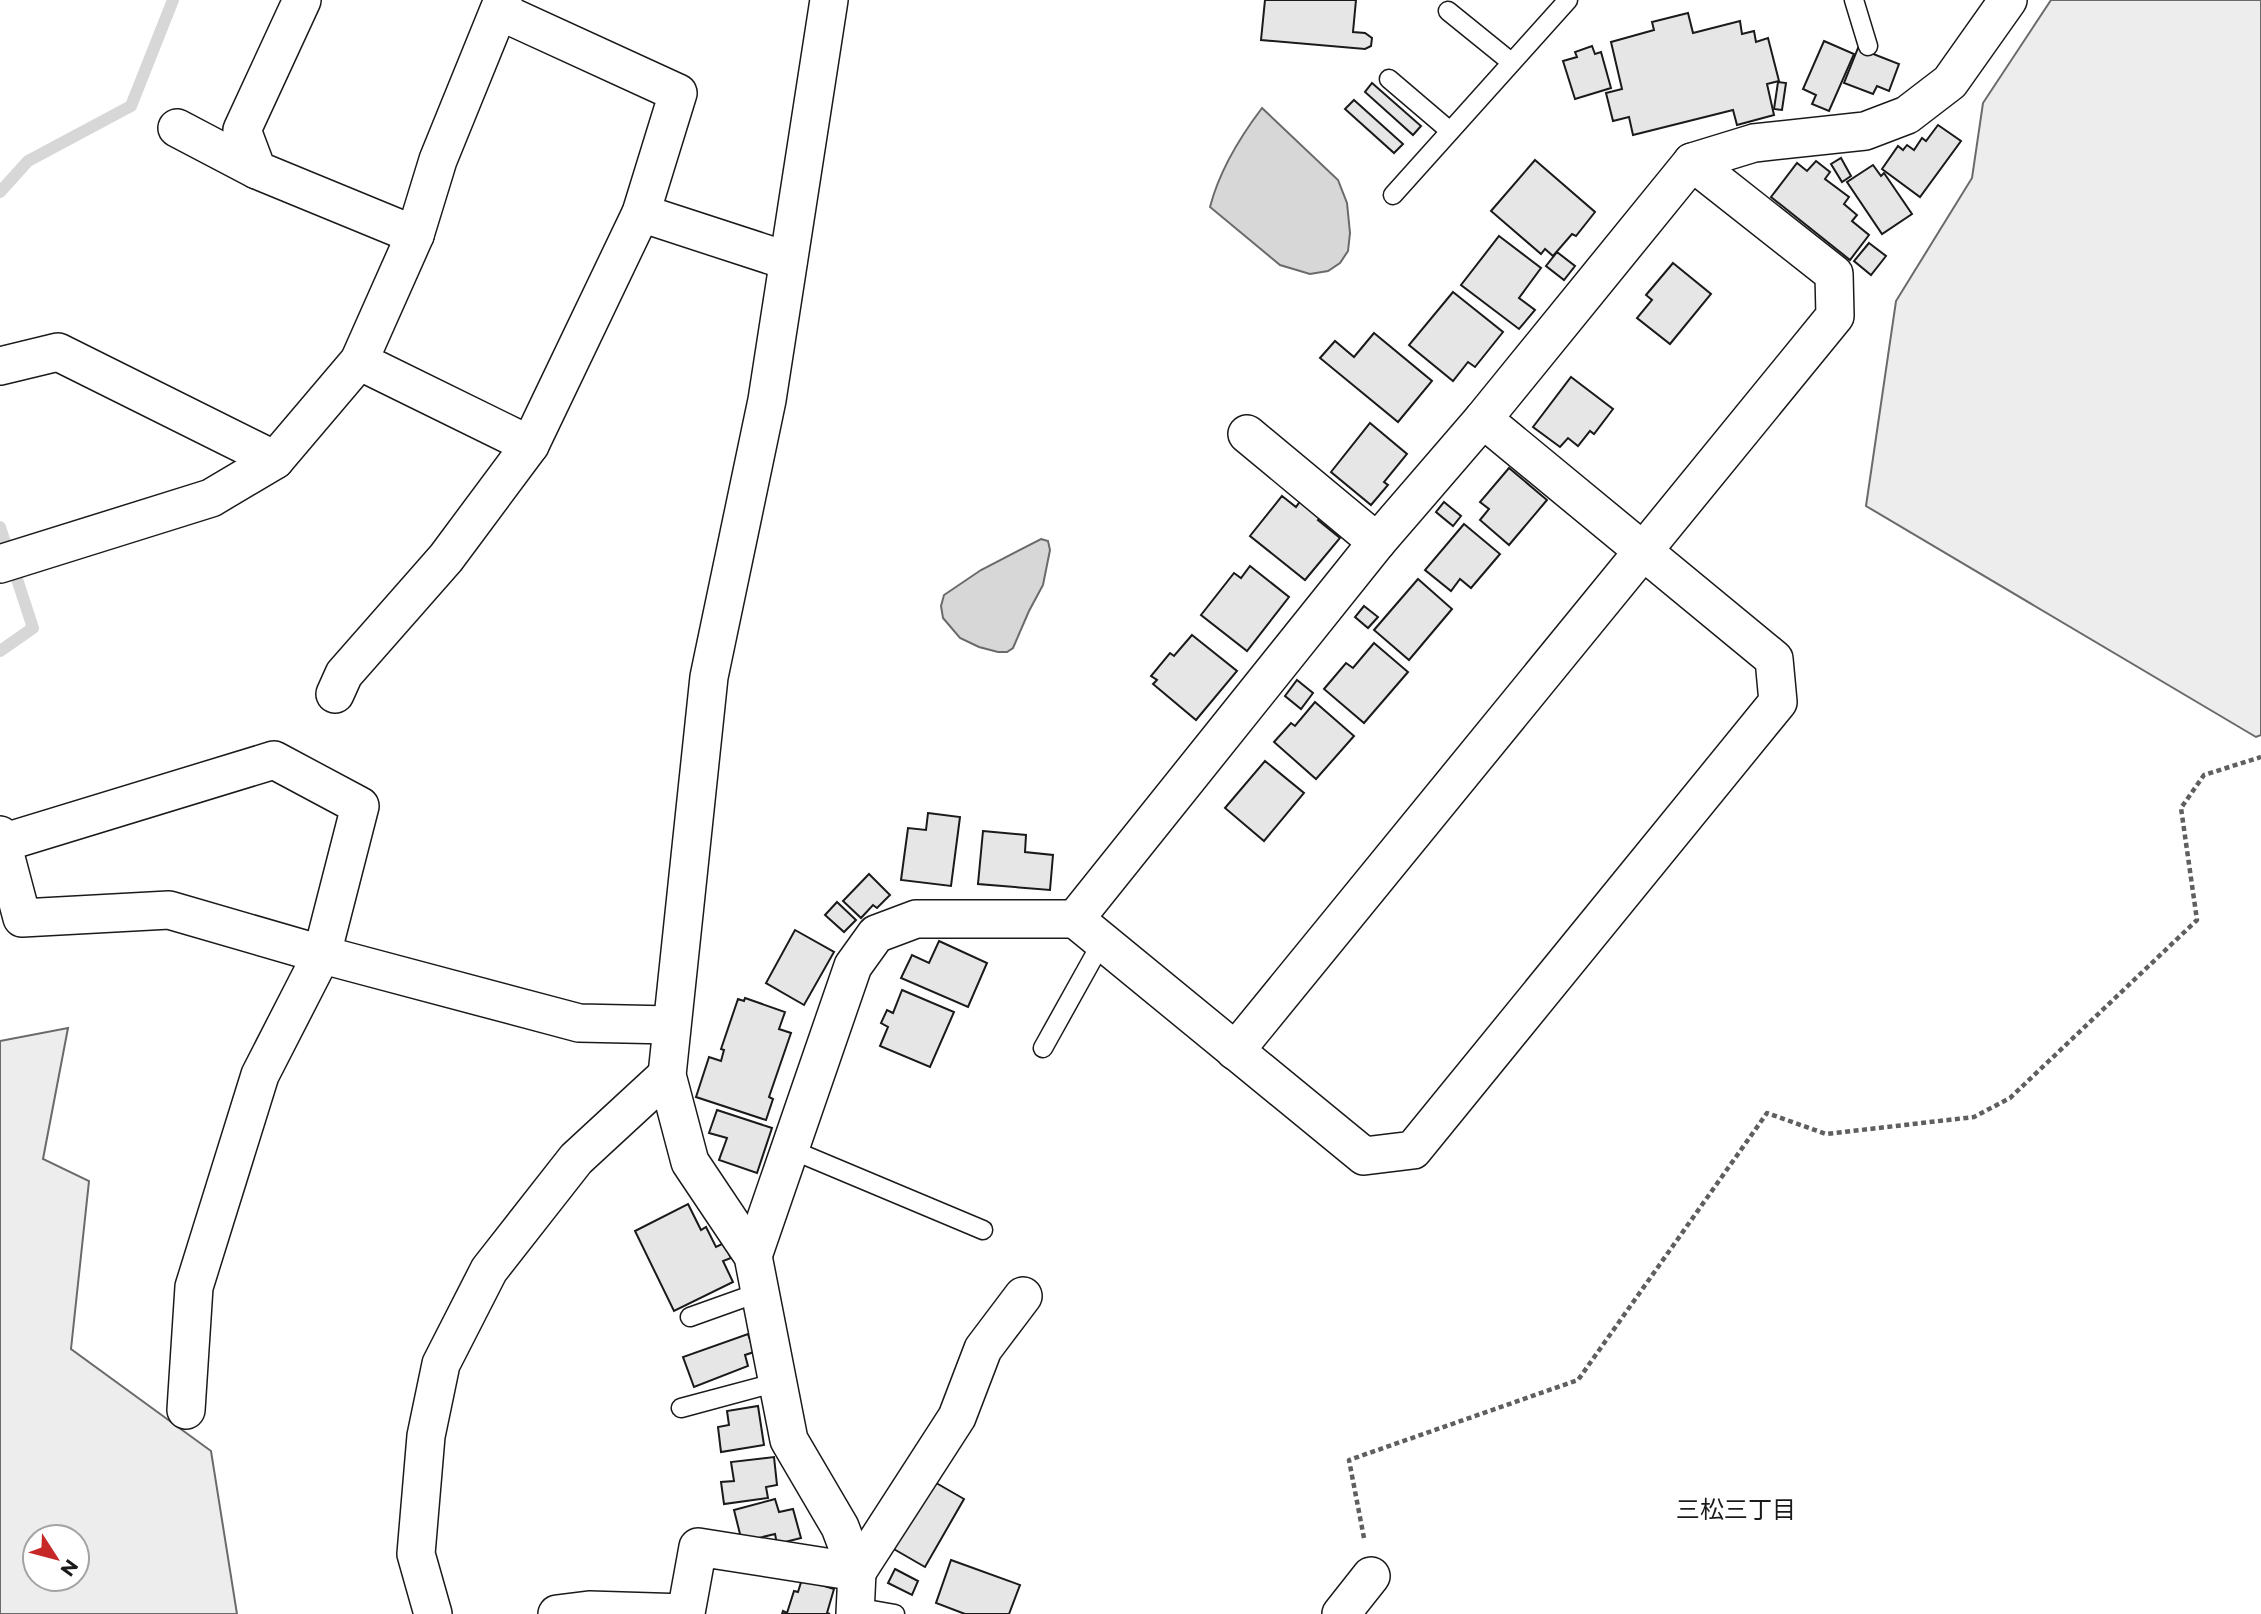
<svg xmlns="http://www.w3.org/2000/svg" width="2261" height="1614" font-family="Montserrat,'Noto Sans JP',sans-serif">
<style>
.built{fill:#ededed;stroke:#6a6a6a;stroke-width:2;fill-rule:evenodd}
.water{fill:#d7d7d7;stroke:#6a6a6a;stroke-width:2}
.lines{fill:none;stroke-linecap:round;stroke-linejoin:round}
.stream{stroke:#d7d7d7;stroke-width:12}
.building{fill:#e6e6e6;stroke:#1a1a1a;stroke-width:2}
.service-casing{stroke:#1a1a1a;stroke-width:21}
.minor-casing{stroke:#1a1a1a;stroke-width:40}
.path{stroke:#5f5f5f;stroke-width:4.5;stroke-dasharray:5 3.5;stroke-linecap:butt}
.service{stroke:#fff;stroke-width:18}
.minor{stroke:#fff;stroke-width:37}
.labels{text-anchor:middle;stroke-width:5;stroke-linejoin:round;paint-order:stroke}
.neighbourhood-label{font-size:24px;fill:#1a1a1a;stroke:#fff}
</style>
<rect width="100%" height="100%" fill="#fff"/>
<g class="built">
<path d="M2051,0H2261V735L2256,737L1866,506L1896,301L1972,178L1983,103Z"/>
<path d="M68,1028L43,1159L89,1181L71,1349L211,1451L237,1614H0V1041ZM77,1537V1579H35V1537Z"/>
</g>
<g class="water">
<path d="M1262,108L1338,180L1347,203L1350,233L1348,251L1340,263L1328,271L1310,274L1280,265L1210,207C1219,172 1240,137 1262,108Z"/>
<path d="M1041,539L1048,541L1050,550L1043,585L1029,611L1013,648L1007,652H998L979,647L960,638L943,618L941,606L944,595L981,570Z"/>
</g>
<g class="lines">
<g class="stream">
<path d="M0,192L28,161L131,106L173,0"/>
<path d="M0,527L33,628L0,651"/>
</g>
</g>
<g class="building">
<path d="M1265,0H1356L1353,32L1365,33L1372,38L1371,46L1365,49L1261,40Z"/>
<path d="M1688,13L1693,33L1740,21L1742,34L1754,31L1756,42L1768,38L1779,81L1767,84L1774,115L1737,125L1733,110L1633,135L1629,117L1613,121L1606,93L1622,89L1611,42L1654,30L1652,22Z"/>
<path d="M1824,41L1854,54L1829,111L1812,104L1816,95L1803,89Z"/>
<path d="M1592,46L1595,54L1601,52L1611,88L1575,99L1563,61L1577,57L1575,52Z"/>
<path d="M1858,48L1899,64L1889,91L1877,86L1873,94L1844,83Z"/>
<path d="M1778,82L1786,83L1782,110L1774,109Z"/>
<path d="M1372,83L1421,126L1413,135L1365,92Z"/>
<path d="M1354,100L1403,144L1394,153L1345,109Z"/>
<path d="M1938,125L1961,141L1920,197L1882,169L1898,146L1903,150L1907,145L1914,150L1922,138L1926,141Z"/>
<path d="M1841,158L1851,176L1842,182L1831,164Z"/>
<path d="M1535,160L1595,212L1576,236L1572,234L1553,256L1545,249L1541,254L1491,211Z"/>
<path d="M1816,161L1830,172L1825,179L1849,197L1844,204L1857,215L1852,221L1869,235L1850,260L1771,197L1797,163L1807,171Z"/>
<path d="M1873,165L1881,176L1884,173L1912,214L1882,234L1847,182Z"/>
<path d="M1499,236L1541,268L1519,298L1535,310L1519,329L1461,285Z"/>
<path d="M1869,243L1886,256L1871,275L1854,261Z"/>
<path d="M1557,252L1575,266L1564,280L1546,266Z"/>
<path d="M1673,263L1711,294L1670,344L1637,318L1652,300L1646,295Z"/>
<path d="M1453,292L1503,332L1475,367L1468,362L1453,381L1409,345Z"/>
<path d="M1374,333L1432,381L1398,422L1320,358L1335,341L1354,357Z"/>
<path d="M1571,377L1613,409L1594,434L1590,431L1578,446L1568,438L1560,447L1533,427Z"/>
<path d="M1370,423L1407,454L1384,482L1388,485L1371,505L1331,472Z"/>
<path d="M1509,468L1547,500L1509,545L1480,520L1489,509L1480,502Z"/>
<path d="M1282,496L1296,507L1301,500L1321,516L1318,520L1340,538L1305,580L1250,536Z"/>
<path d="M1444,502L1461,516L1453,526L1436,512Z"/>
<path d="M1464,524L1500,554L1471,588L1460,579L1451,591L1425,570Z"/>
<path d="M1250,566L1289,597L1247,651L1201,615L1234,573L1241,578Z"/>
<path d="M1418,579L1452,609L1409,660L1374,630Z"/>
<path d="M1364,606L1378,617L1368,628L1355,617Z"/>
<path d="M1192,635L1237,671L1196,720L1153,684L1157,680L1151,676L1170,653L1174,656Z"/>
<path d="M1374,643L1408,672L1364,723L1324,689L1346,663L1353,668Z"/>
<path d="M1297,680L1313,693L1301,709L1285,696Z"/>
<path d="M1315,702L1354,736L1316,779L1274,742L1291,723L1295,726Z"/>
<path d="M1265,761L1304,793L1264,841L1225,808Z"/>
<path d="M928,813L960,817L951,886L901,880L908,828L926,830Z"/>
<path d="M983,831L1026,835L1025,852L1053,855L1050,890L978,884Z"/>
<path d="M869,874L890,895L877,908L873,905L861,918L843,901Z"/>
<path d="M837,902L856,920L844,932L825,915Z"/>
<path d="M795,930L834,952L804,1005L766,983Z"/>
<path d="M939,941L987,963L968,1007L901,978L912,955L929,963Z"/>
<path d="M902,990L954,1012L930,1067L880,1046L888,1027L881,1023L887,1010L893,1013Z"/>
<path d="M745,998L785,1012L779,1029L791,1033L769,1097L773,1099L766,1120L696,1097L709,1057L721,1061L724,1050L721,1049L738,999L744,1001Z"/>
<path d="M717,1110L772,1128L757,1173L719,1160L727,1138L709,1133Z"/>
<path d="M688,1204L701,1230L706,1227L716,1247L724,1243L731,1258L723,1261L733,1282L674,1311L635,1231Z"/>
<path d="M748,1334L754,1352L745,1355L748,1366L694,1387L683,1357Z"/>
<path d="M758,1406L764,1445L721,1452L718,1427L729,1425L727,1411Z"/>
<path d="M774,1457L777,1485L766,1487L768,1498L724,1504L721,1482L734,1481L731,1462Z"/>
<path d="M931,1480L964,1499L925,1567L892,1548Z"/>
<path d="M775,1499L779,1512L793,1509L801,1538L777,1544L775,1534L742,1542L734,1510Z"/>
<path d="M951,1560L1020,1585L1009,1614H965L936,1603Z"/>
<path d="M895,1569L918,1581L912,1595L888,1583Z"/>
<path d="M802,1579L834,1589L827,1613L830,1614H782L783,1611L787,1613L794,1591L798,1592Z"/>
</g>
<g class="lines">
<defs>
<g id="service">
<path d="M1854,0L1868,46"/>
<path d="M1448,11L1511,62"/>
<path d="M1389,79L1450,131"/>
<path d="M1393,195L1568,0"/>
<path d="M1043,1048L1102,942"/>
<path d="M790,1149L983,1230"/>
<path d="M690,1317L760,1292"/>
<path d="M681,1408L778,1382"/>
<path d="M855,1607L895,1614"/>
</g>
<g id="minor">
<path d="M302,0L242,130L257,170L415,235"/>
<path d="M829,0L767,400L709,677L667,1075L690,1162L753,1256L789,1440L840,1527L857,1572L855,1614"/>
<path d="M177,128L257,170"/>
<path d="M641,213L788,261"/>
<path d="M359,361L530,445"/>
<path d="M0,366L58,352L275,460"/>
<path d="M1247,434L1377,542"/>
<path d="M0,564L211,498L275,460L359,361L415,235L438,160L503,0"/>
<path d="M335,694L344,674L446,558L530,445L641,213L678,93L499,11"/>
<path d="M0,835L22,918L169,910L331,957L579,1023L671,1025"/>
<path d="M2,843L274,760L360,806L322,954L260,1075L194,1287L186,1410"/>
<path d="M1075,919L1364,1156L1413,1150L1778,702L1774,659L1483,419"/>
<path d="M1235,1051L1835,316L1834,274L1692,162"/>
<path d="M753,1256L853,966L876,934L916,919H1075L1377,542L1483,419L1692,162L1754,143L1865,131L1907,115L1950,82L2008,0"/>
<path d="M433,1614L416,1554L426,1436L441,1364L489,1270L576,1159L667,1075"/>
<path d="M557,1614L589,1610L686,1613L698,1547L857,1572L957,1417L983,1349L1023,1296"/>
<path d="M1341,1614L1371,1576"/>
</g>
</defs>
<use href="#service" class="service-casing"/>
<use href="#minor" class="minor-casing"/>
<path class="path" d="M1364,1538L1349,1460L1578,1380L1767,1113L1826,1134L1974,1117L2010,1098L2197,920L2181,808L2204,775L2261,757"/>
<use href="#service" class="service"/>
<use href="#minor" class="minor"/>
</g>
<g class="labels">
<g class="neighbourhood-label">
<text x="1736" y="1518">三松三丁目</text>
</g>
</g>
<g transform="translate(56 1558) rotate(126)"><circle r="33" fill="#ffffff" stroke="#a3a3a3" stroke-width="2"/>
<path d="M0-5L12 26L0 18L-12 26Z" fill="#c62828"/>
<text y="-10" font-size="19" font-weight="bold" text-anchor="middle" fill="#1a1a1a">N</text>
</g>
</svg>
